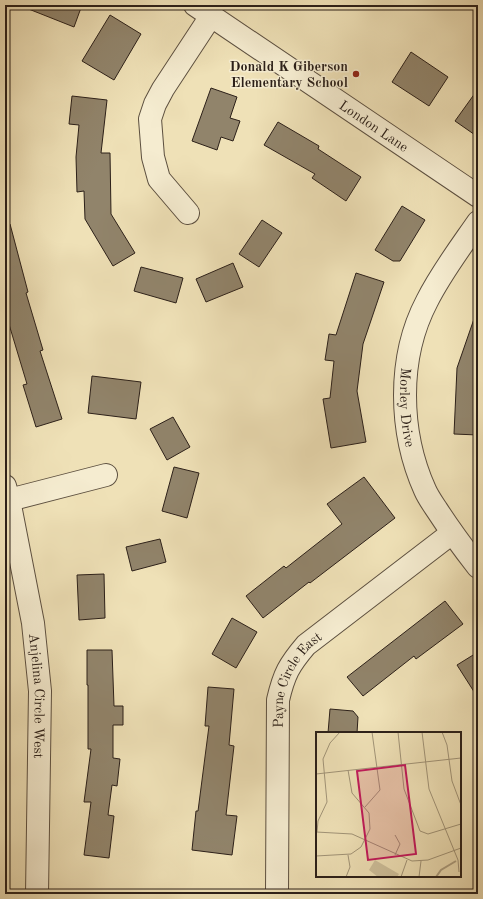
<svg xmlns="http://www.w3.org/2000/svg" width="483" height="899" font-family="'Old Standard TT',serif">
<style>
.building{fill:#91846b;stroke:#2c2019}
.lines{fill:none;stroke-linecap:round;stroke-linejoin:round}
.minor-casing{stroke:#5d5040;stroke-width:24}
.minor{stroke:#f5ecd0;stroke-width:22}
.poi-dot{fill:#8f2418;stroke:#f5ecd0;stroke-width:1.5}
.labels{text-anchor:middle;stroke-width:3;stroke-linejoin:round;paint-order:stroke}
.poi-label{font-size:14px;font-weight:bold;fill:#2c2019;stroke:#f5ecd0;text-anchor:end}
.street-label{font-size:14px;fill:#2c2019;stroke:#f5ecd0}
.inset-river{fill:none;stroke:#ad9f81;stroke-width:2}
.inset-road{fill:none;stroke:#a19478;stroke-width:1}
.view{fill:#c2185b;fill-opacity:0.15;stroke:#c2185b;stroke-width:2}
.inset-edge{fill:none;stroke:#2c2019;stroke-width:2}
</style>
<rect width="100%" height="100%" fill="#efe1b7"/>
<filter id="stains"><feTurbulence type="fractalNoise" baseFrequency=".005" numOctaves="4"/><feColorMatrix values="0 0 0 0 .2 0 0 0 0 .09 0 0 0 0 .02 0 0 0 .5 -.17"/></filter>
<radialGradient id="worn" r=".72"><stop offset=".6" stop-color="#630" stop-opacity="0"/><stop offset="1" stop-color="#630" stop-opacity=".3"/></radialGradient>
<g class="building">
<path d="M21,5H82L74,27L21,6Z"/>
<path d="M110,15L141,34L114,80L82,61Z"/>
<path d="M411,52L448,77L429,106L392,82Z"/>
<path d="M211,88L237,97L230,118L240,121L233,141L221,137L217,150L192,141Z"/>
<path d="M478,89V137L455,121Z"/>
<path d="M72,96L107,100L101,153H110L111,214L135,253L113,266L85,219L84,191L77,192L76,157L79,125L69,124Z"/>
<path d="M278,122L319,146L318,149L361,177L346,201L312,178L315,174L264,145Z"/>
<path d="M402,206L425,220L400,261H393L375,250Z"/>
<path d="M262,220L282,233L259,267L239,254Z"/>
<path d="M10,224L28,292L26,293L43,350L40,351L62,419L36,427L23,385L27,384L5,311V225Z"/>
<path d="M233,263L243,287L206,302L196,279Z"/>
<path d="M141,267L183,278L176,303L134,291Z"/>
<path d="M356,273L384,282L363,344L357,391L366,442L331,448L323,399L330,398L334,361L325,360L329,334L336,335Z"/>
<path d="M475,316H478V435L454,434L457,368Z"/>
<path d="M92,376L141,382L136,419L88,413Z"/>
<path d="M173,417L190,447L167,460L150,429Z"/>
<path d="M174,467L199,473L187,518L162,511Z"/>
<path d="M364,477L395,518L310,583L309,582L263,618L246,596L284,566L286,568L342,524L327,504Z"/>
<path d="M160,539L166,562L132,571L126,547Z"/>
<path d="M104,574L105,618L79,620L77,575Z"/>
<path d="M445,601L463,624L416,659L414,656L363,696L347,677Z"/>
<path d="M232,618L257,632L236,668L212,654Z"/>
<path d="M87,650H112L114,706H123V725H113V758L120,759L117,786L112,785L108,815L114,816L109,858L84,855L91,802H84L91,749H88V685H87Z"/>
<path d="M478,652V698L457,665Z"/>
<path d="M208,687L234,689L229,745L234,746L226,815L237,816L232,855L192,850L196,811H198L209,726H205Z"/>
<path d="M330,709L353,711L358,717L357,733H328Z"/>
</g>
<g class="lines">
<defs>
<g id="minor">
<path id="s1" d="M195,5L478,196"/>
<path d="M188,213L159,179L153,157L150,119L155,104L163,89L211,16"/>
<path id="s2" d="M478,222C460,248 441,273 427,301C397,358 399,432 425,490C428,497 433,504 437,510C450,530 464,549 478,567"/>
<path id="s3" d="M5,486L9,500L33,623L40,691L37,894"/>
<path d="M9,500L106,475"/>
<path id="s4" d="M277,894L278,700C284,674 289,665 306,645L452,533"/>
</g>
</defs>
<use href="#minor" class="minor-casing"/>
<use href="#minor" class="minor"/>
</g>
<circle class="poi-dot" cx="356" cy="74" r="4"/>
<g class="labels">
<g class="poi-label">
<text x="348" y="71">Donald K Giberson<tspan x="348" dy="16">Elementary School</tspan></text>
</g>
<g class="street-label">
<text dy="5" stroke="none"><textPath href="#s1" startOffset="216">London Lane</textPath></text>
<text dy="5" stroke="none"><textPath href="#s2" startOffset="204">Morley Drive</textPath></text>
<text dy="5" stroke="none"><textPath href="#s4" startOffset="220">Payne Circle East</textPath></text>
<text dy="5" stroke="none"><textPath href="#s3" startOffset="213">Anjelina Circle West</textPath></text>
</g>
</g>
<g transform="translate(316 732)">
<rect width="145" height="145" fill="#efe1b7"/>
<path d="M59,128L83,142L81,145H62L53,138Z" fill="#cec09c"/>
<path class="inset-river" d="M120,145L125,138L140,129"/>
<path class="inset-road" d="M82,0L88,57L104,99L112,102L145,92M106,0L113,57L142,128L143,140M126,0L131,13L136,49L145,73M0,42L145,26M49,75L64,58L56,0M0,100L36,102L96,129L112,128L145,116M1,100L2,89L11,70L7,27L14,11L24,0M79,103L84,112L79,123M0,124L35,122L45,115L54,97L53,81L36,61L32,38M30,145L34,135L32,123M85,145L91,128M103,145L105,129"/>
<path class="view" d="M89,33L100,122L52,128L41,39Z"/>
<rect width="145" height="145" class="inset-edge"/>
</g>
<rect width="483" height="899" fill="none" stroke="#efe1b7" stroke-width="20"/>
<rect x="6" y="6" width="471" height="887" fill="none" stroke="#2c2019" stroke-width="2"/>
<rect x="10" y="10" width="463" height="879" fill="none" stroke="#2c2019"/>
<rect width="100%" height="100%" filter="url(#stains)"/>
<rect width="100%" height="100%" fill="url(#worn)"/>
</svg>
